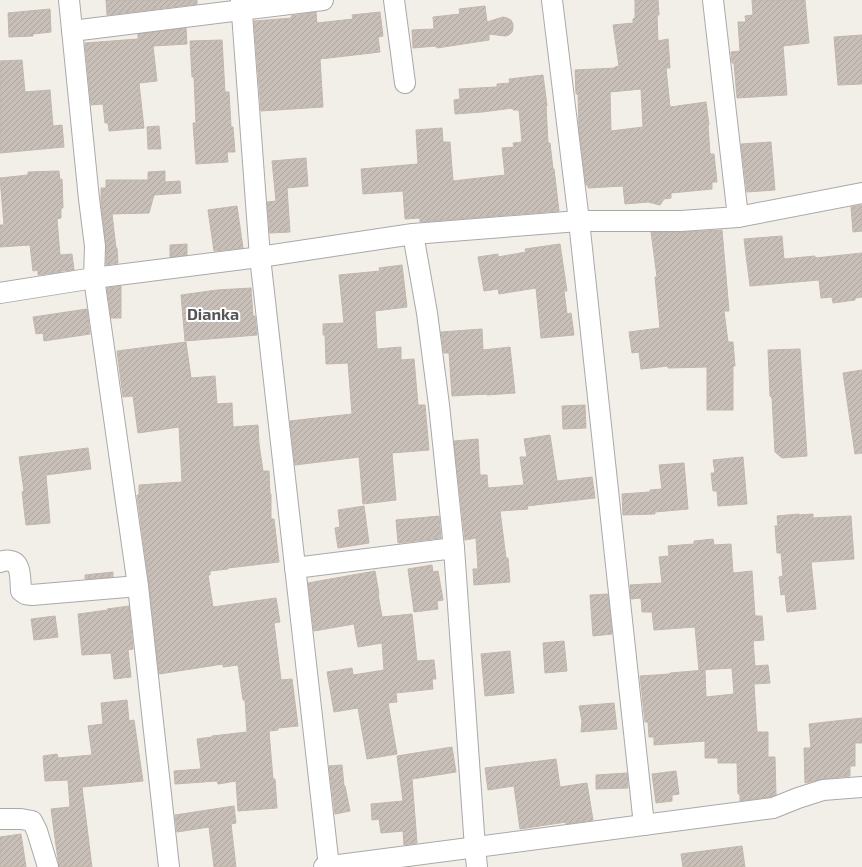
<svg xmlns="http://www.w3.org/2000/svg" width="862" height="867" font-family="'Exo 2',sans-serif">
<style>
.building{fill:url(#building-hatch);stroke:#c4b6ab;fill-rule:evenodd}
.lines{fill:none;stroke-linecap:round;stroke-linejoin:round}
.minor-casing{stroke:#a9a9a9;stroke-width:22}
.minor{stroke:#fff;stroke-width:20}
.labels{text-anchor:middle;stroke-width:4;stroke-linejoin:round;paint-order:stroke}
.quarter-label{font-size:16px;font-weight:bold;fill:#555;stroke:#fff}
</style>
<defs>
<pattern id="building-hatch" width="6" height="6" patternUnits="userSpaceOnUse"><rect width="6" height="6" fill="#c7bfb8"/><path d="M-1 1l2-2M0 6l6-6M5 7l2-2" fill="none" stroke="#aba49e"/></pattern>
</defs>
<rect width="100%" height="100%" fill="#f2efe9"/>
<g class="building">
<path d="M106,0H197V4L107,15Z"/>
<path d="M635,0H658L659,15H657L658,41L668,39L670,68H666L670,107L706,102L709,125H708L710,154H714L717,182H712V189L671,193V198L664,199L660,205L648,202L625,204L623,186L588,188V185H586L579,129L578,94H576L575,70L615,68V67L619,66L613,25L633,23V19L635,18ZM641,89L643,127L611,131L610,92Z"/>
<path d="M752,0H805L809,43L783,46L787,95L737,98L734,63H732L731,52L740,51L738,22H746L745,16L753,15Z"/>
<path d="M485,6L487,22L503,17L507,18L511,20L513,24V28L512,32L509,35L505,36L489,34V40L437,48L436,46L413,48L412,30L434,29L433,17L460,14L459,9Z"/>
<path d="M50,9L51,32L33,34V36L9,37L8,13Z"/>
<path d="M316,12L317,23L353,19L352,15L380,12L383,36L378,37L380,52L320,59L323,107L261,111L254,21L292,18L291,16Z"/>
<path d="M186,28L187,44L153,46L157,81L139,83L144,128L109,131L108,123H105L103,104L91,105L85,43L138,39V34Z"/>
<path d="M862,35V84L838,85L834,37Z"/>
<path d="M222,40L225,92H229L231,127H233L235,152H227L228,162L196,164L193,123H196L194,77H192L190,41Z"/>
<path d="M22,60L25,92L50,90L53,126L62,125L64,147L0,153V61Z"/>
<path d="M543,75L547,106H546L548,143H550L553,169H554L559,211L420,222V218L405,219L403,191L363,194L361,169L418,164L416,130L442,128L443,142H450L453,181L505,175L502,148L514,147L513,143L522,142L519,110H513V108L482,112L455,114L454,100L460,99L459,89L497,87V84L510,83L509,79Z"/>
<path d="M159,126L161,149H148L147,127Z"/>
<path d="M771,142L775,190L747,192L741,144Z"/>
<path d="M306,158L308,186L287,188L290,232L270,233L267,202L276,201L272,161Z"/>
<path d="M59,171L60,180L62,179L63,208H61V218L57,219L60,255L72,254L74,270L61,271L62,272L38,275V270L33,271L30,245L0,247V225H4L0,178L28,175V172Z"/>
<path d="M165,171V182L180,181L181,193L154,195L149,213L112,214L116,248H117L118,263L106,265V245L101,202V188H106V180H148V172Z"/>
<path d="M862,205V231L853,232L851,207Z"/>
<path d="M237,206L243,248L214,251L208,210Z"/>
<path d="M722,230L729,311H724L728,342H733L735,366H733V410H707V367L668,368V366L641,369L639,352L632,353L629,332L660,328L655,277H657L651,232H682Z"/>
<path d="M782,236L784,259L815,256V258L862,253V297L855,298V300L833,303L832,297L821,298L819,280L750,286L744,239Z"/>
<path d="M187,244V255L170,257V245Z"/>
<path d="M560,244L567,291H564L567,314L571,313L574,335L541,338L536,288L499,294L498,289L484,291L478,257L498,254V257L526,252L525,249Z"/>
<path d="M402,265L407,307L375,311L377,349L401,347V360L414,359L418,405H425L429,450L392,453L396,500L363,504L359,457L295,465L290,421L352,414L348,363L326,364L325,335H323V324L344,323L339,275L380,271L379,268Z"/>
<path d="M121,286V318H111L107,288Z"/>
<path d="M251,288L253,316H255L257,335L185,341L181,295L217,290Z"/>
<path d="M87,309L90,334L44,341L43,333L36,334L33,317Z"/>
<path d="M482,329L483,350L510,347L515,393L487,395V394L452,396L449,353H444L441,332Z"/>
<path d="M186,342L191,378L215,376L217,404L232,403L233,427L258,425L259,444L263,471H269L270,494H271V519H274L279,562L228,568V569L210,571V575H208L213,607L276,598L280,622L274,623L281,680L292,679L298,726L278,728V730L269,731L273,779H275L277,808L238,811L236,781L218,784L217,781L175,784L174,771L201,769L197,739L212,737V736L247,732L245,700H243L238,665L223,667V664L159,674L149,584L137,495H139V485L182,482L179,427L138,433L133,396L123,397L117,351Z"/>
<path d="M800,349L807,456L782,458L775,452L772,398L770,396L768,350Z"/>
<path d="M862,370V453L855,454L843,373Z"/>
<path d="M585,405L586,428L563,429L562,406Z"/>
<path d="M550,435L557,481L592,477L595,498L527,506L528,509L500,511L506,558H508L510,582L474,585L473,569H478L476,538L465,540L454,441L478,439L480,475H487L488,488L524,485L520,457H527L524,439Z"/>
<path d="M88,448L91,469L46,475L50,523L26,525L22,492L24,491L19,457Z"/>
<path d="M743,457L747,504L718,506L717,491H713L711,473H715L713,460Z"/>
<path d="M684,463L688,509L655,512V514L623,515L622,494L650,492V490L662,489L659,465Z"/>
<path d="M364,506L369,543L338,548L335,528L340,527L338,510Z"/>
<path d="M799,514V515L813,514V518L851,516L854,559L811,562L816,609L787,612L785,594L781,595L779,577L783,576L781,553H777L775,526H778L777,516Z"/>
<path d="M439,516L441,538L398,543L396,520Z"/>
<path d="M713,539L714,545L731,544L733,573L752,571L755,616H762L764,640L753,641L755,666L768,665L770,683L754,684L757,732H768V757H775L776,795L770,797L740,801V794H738L737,763H718V758H705V741L654,745V737H649L648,722H645L640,676L670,674V673L705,670L706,697L734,694L732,668L699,670L695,627L654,630L652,612H642L641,598L631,599L630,585L662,583L659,557L669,556L668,546L694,544V541Z"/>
<path d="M432,565L433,572L438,571L443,600L437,601L438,609L414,612L408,569Z"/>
<path d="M375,571L379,594H378L382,617L412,614L417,661L434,660L436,679H432L433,689L396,693L397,702L388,703L397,754L367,759L358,708L334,712L327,672L352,668L353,675L384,670L382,643L358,647L354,624L314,631L308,583Z"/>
<path d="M113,572V577L85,579V575Z"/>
<path d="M608,594L612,634L593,636L590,595Z"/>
<path d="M129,606L133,649L128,650L131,677L114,679L111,653L82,655L78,614L108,610L107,609Z"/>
<path d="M55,616L58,637L34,640L31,619Z"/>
<path d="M564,641L567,671L545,673L543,643Z"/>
<path d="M510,651L514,693L485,696L481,654Z"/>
<path d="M127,700L129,721L134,720L143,781L125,783L82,787L92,867H59L51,809L70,807L68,780L45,781L43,756L57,754L58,758L92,755L88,726L103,724L101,703Z"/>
<path d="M614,703L617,729L581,732L582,721L579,706Z"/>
<path d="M862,718V743H855V766H850V776L822,779L805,783L804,748H811L809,724Z"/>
<path d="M452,747L456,772L412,779L417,843L404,845L403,831L381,833L379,819L372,820L371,804L403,801L397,756Z"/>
<path d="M556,759L560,787L587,783L593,820L566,824V822L520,829L514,786L488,790L485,768Z"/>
<path d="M342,765L344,786H345L350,811L335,814L329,766Z"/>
<path d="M676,771L679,794L672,795V801L656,803L652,774Z"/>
<path d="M627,773L628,788L596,789V775Z"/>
<path d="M234,806L236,823L231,824L236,867H214L209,827L177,832L175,815Z"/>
<path d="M21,834L26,867H0V837Z"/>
<path d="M742,846L745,867H683L681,854Z"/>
</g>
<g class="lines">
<defs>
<g id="minor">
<path d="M69,0L89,199L95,246L94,278L138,586L169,867"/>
<path d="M241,0L260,257L329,867"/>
<path d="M394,0L405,83"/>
<path d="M552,0L579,221L644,825"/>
<path d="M713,0L738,217"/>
<path d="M72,31L323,0"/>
<path d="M413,234L427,313L439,405L454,548"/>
<path d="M0,293L94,278L260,257L413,234L579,221H681L738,217L862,193"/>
<path d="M0,562C3,561 7,560 10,561C22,562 20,581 21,591L25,594L32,595L138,586"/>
<path d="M295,568L454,548L475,848L477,867"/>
<path d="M0,819H21L32,821L37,831L48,867"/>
<path d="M324,867L773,808L798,798L823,790L862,787"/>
</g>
</defs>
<use href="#minor" class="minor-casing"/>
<use href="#minor" class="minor"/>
</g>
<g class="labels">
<g class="quarter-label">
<text x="213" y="320">Dianka</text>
</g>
</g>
</svg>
